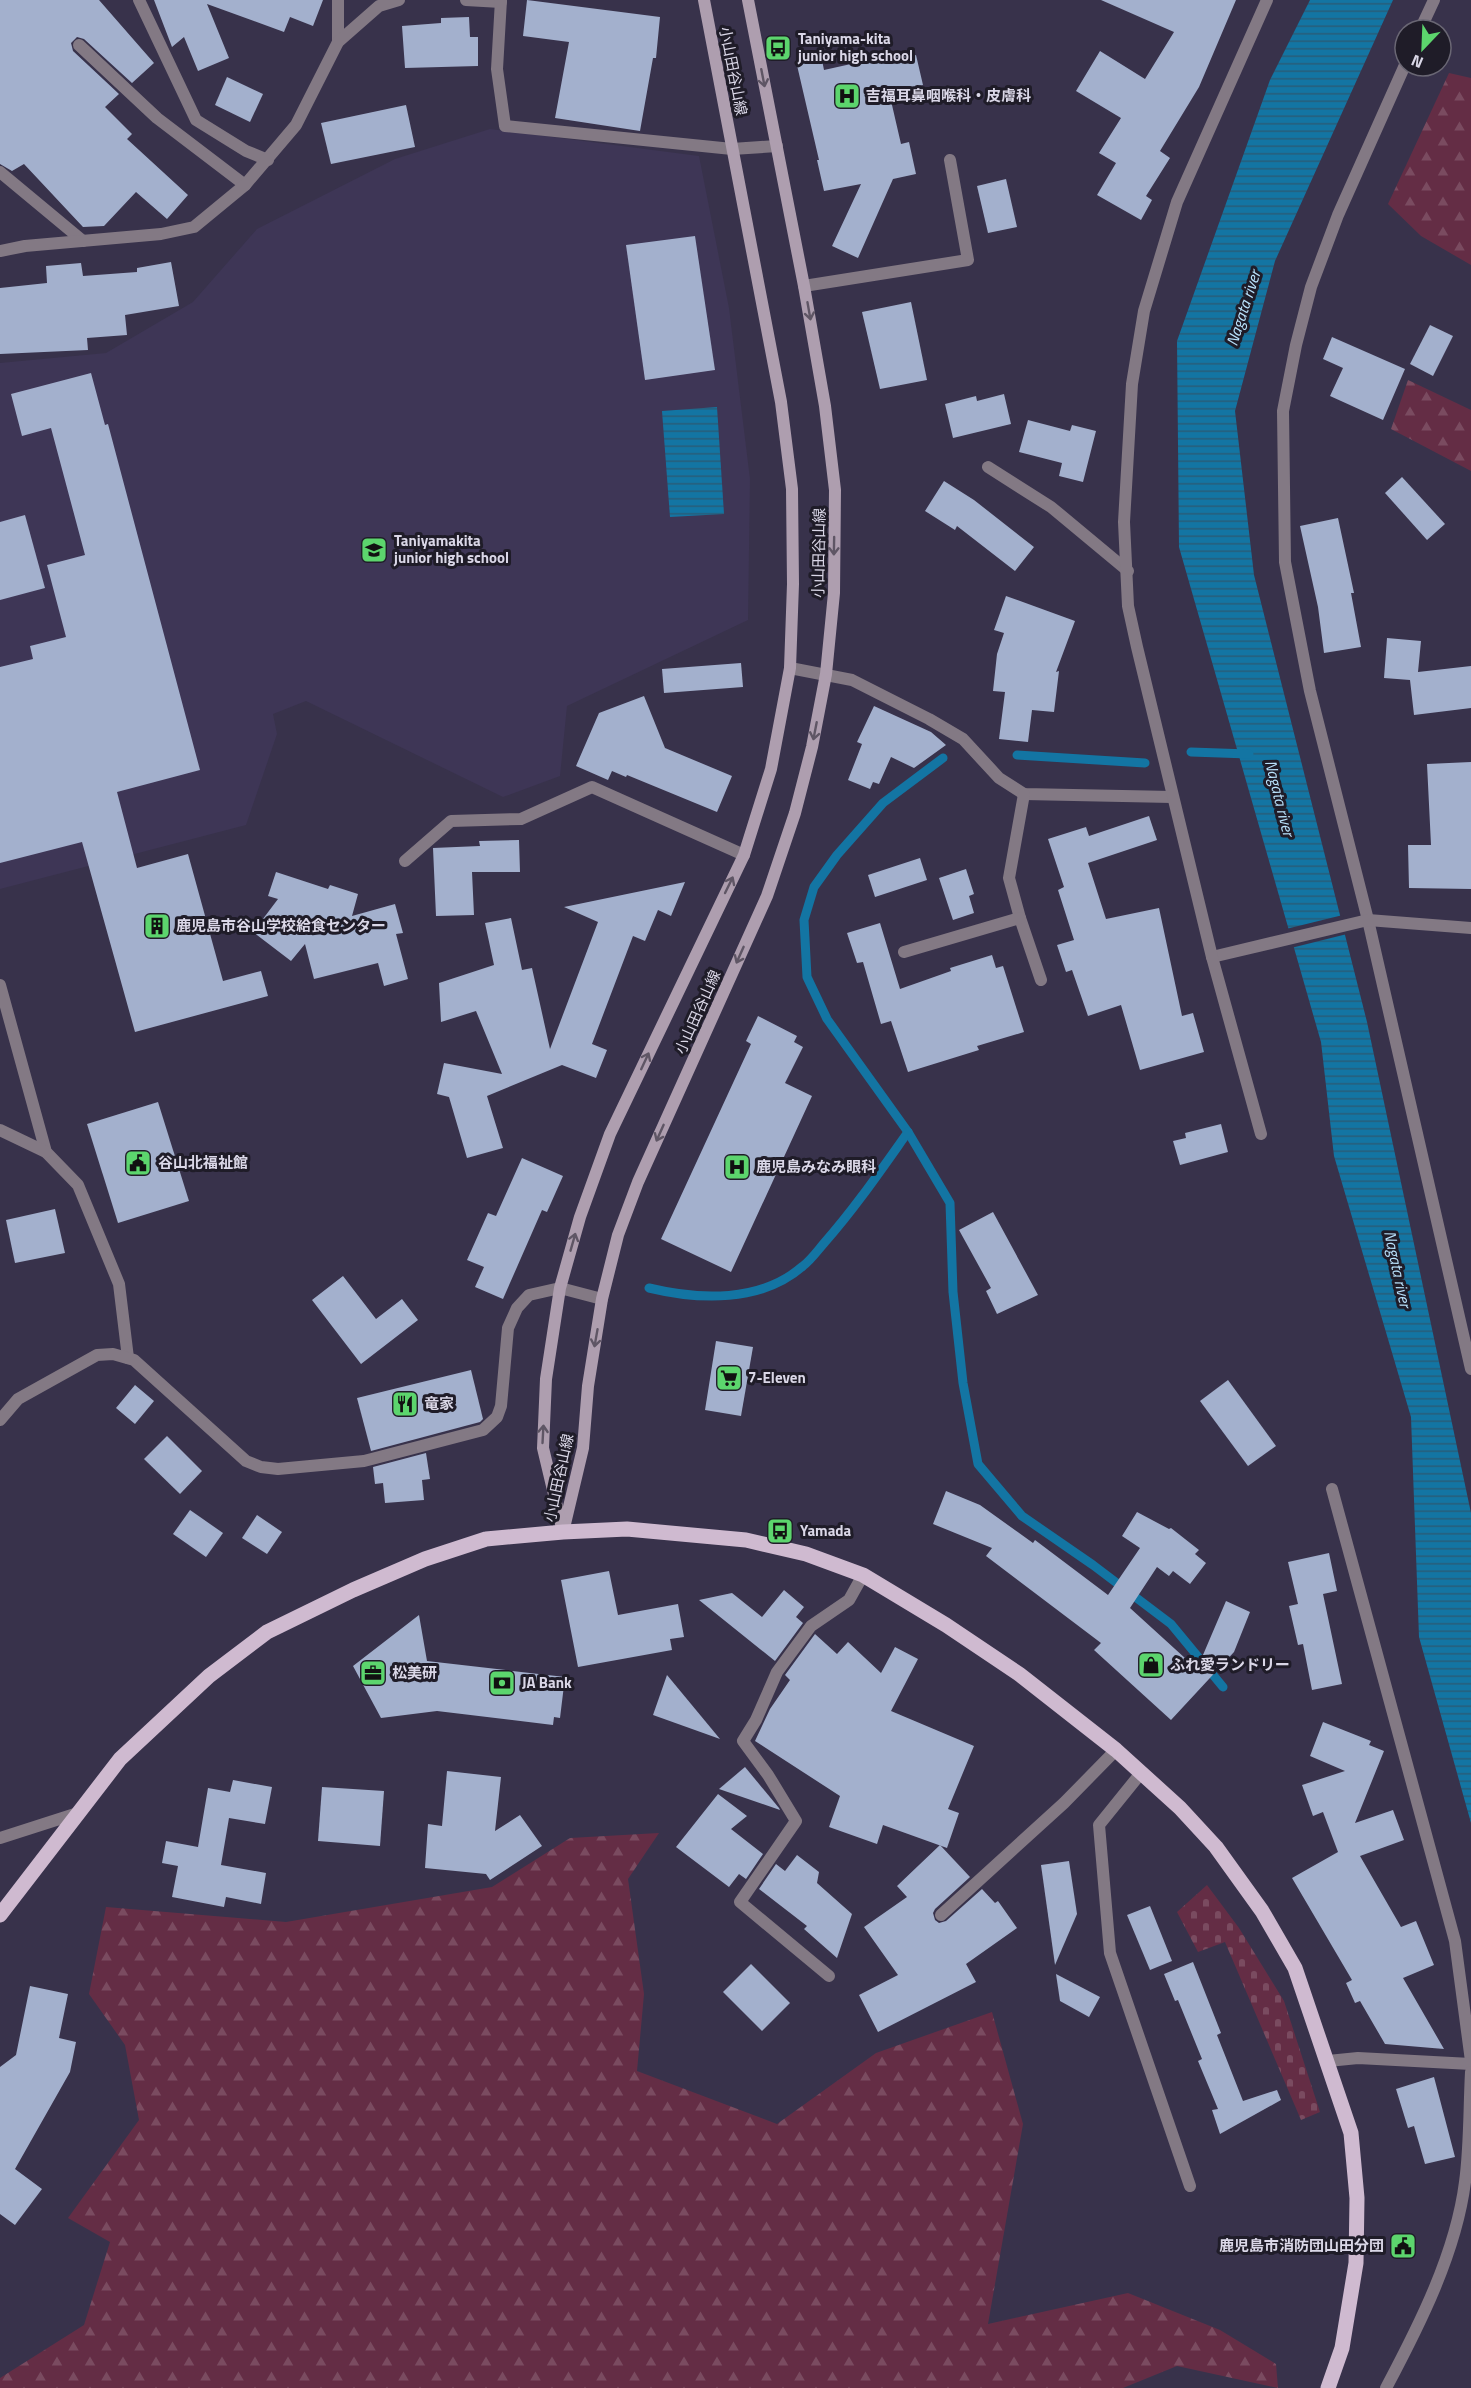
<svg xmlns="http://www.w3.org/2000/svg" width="1471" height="2388" font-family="'Titillium Web','Noto Sans JP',sans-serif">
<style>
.built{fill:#3e3656}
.forest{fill:url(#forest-firs)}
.cemetery{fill:url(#cemetery-stones)}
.water{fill:url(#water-rules)}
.pier{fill:#38324b}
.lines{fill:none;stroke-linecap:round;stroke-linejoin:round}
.stream{stroke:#1375a3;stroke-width:9}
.building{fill:#a3b0cd}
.minor{stroke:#837984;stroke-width:12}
.secondary{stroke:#ae9eaf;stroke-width:12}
.primary{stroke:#cfbad0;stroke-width:15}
.oneway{stroke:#5f5665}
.labels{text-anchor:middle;stroke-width:6;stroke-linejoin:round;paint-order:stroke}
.poi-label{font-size:15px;font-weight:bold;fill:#dad7e7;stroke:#1f1c28;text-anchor:start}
.street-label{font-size:15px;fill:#dad7e7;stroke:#1f1c28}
.water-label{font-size:16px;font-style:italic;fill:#bae3fd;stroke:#1f1c28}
</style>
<defs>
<pattern id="forest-firs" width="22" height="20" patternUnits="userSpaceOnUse" patternTransform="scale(1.5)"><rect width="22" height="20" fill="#642d45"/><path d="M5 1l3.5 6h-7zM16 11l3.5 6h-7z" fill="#7a4b60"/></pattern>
<pattern id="cemetery-stones" width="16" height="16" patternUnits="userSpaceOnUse" patternTransform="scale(1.5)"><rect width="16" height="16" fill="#642d45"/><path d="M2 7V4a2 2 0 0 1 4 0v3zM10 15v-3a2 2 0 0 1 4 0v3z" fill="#7a4b60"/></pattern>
<pattern id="water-rules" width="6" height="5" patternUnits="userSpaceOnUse" patternTransform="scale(1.5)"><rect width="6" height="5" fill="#1375a3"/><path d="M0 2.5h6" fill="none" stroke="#285d79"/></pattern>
</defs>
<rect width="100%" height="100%" fill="#38324b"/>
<path class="built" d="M490,129L699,156L729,308L750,479L748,620L567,706L560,776L503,797L306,701L273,714L277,734L246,825L0,889V363L106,353L193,302L257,229L395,159Z"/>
<g class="forest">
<path d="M1449,73L1471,78V265L1421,236L1388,204Z"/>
<path d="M1408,380L1471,410V471L1391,429Z"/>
<path d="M659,1833L628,1879L644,1994L637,2071L777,2124L876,2053L992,2012L1023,2124L988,2324L1128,2293L1220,2330L1276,2364L1278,2388L1177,2366L1123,2388H0V2378L84,2325L110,2242L68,2218L139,2120L125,2045L89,1994L106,1907L286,1922L492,1887L570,1838Z"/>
</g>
<path class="cemetery" d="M1207,1885L1239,1928L1284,2001L1320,2112L1301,2120L1225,1942L1198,1952L1177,1912Z"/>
<g class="water">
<path d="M1310,0H1393L1275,261L1235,411L1254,575L1367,1022L1471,1513V1823L1419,1637L1411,1417L1334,1156L1321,1042L1179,547L1177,341L1270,80Z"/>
<path d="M717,407L724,514L670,517L662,411Z"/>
</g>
<path class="pier" d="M1343,915L1347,934L1291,948L1286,929Z"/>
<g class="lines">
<g class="stream">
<path d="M1191,752L1249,754"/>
<path d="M1017,755L1145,763"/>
<path d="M943,758L883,803L837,855L814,887L804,920L807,977L827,1019L908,1132L950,1203L953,1292L963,1383L978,1464L1022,1516L1093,1565L1171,1624L1223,1687"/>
<path d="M649,1288C699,1300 761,1303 803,1266C811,1260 818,1250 825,1242C855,1208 881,1170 908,1132"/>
</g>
</g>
<g class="building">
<path d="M0,0H99L154,63L132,83L84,39L77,37L71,43L73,51L119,94L105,107L132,134L127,139L188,195L167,219L136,192L104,226L83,227L24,164L12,171L0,164Z"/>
<path d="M154,0H323L313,26L290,17L284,32L207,4L229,58L198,71L184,37L172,47Z"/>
<path d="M527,0L660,17L656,58H653L640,131L555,118L569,42L523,36Z"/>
<path d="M1101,0H1236L1199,87L1160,151L1170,158L1146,196L1152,200L1141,220L1097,195L1116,163L1099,153L1121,118L1076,91L1100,51L1145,79L1174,32Z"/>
<path d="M469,17L470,37H478V66L405,68L402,26L441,23V18Z"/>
<path d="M905,52L906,58L916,55L923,85L889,92L901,144L909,142L916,174L893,179L858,258L832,246L861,184L824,191L817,160H819L796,61L821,55L824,70Z"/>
<path d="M227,77L263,94L250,122L215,105Z"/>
<path d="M406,105L415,147L331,164L321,123Z"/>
<path d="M1006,179L1017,227L988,233L977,186Z"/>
<path d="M695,236L715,370L645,380L626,245Z"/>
<path d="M171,262L179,306L125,315L127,335L87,338L88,350L0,354V288L47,283L46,266L81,263L83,276L137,272V268Z"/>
<path d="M911,302L927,380L880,389L862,312Z"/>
<path d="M1430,325L1453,336L1433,376L1410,364Z"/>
<path d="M1332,337L1405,369L1383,420L1330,396L1343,368L1323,359Z"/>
<path d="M91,373L105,425L108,424L200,770L117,792L137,868L188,854L223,981L261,971L268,996L135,1032L82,842L0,863V667L33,659L30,646L66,637L47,565L85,555L51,428L22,436L11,394Z"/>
<path d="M1004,394L1011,424L953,438L945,404L976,396L977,401Z"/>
<path d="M1028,420L1070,431L1072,425L1096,431L1083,482L1059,476L1062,463L1019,452Z"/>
<path d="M1402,477L1445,524L1427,540L1385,493Z"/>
<path d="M944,481L974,500L1034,547L1015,571L957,526L955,530L925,511Z"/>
<path d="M25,515L45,588L0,600V522Z"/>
<path d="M1338,518L1354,593H1351L1361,647L1324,653L1318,607L1300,526Z"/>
<path d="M1006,596L1075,621L1056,672L1059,671L1054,712L1032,710L1028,742L999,739L1005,692L993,691L997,654L1004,633L994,630Z"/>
<path d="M1387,638L1421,641L1418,672L1471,666V708L1414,715L1410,680L1384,678Z"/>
<path d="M741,663L743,687L664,693L662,669Z"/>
<path d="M644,696L665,748L732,776L717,812L627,775L626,777L612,771L608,780L576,766L599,713Z"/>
<path d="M874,706L931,732L946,745L914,768L891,757L879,784L873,782L870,789L848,780L862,744L857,742Z"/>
<path d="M1471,762V889L1409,888L1408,845H1431L1427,764Z"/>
<path d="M1149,816L1157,840L1088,863L1106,919L1159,908L1182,1016L1193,1013L1204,1052L1140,1070L1121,1005L1088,1016L1072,970L1066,972L1057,945L1074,940L1058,890L1064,887L1048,839L1086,827L1089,836Z"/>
<path d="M519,840L520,872H472L474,915L436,916L433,848L480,846L479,841Z"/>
<path d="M920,858L927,880L875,897L868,875Z"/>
<path d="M966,869L974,894L969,896L974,913L953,920L939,878Z"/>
<path d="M276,872L328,889L330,885L358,894L352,916L395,904L403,933L396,934L408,979L384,986L378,963L314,979L305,944L291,961L253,932L278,899L268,896Z"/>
<path d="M685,882L671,916L658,910L645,941L633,936L592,1044L607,1050L596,1078L562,1065L487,1096L503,1148L467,1158L449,1097L437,1094L444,1063L502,1074L476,1011L441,1022L439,983L494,965L485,923L511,918L522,970L532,968L550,1049L598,922L564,907Z"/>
<path d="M880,923L900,989L951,971L950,968L992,955L996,968L1003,966L1024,1032L977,1046L979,1050L908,1072L891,1021L881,1024L863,962L857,963L847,933Z"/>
<path d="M758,1016L797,1036L794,1042L803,1047L785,1083L812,1096L731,1272L661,1239L751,1044L746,1041Z"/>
<path d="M158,1102L189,1201L118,1223L87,1124Z"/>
<path d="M1221,1124L1228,1152L1180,1165L1173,1141L1186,1138L1185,1133Z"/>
<path d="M522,1158L563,1176L547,1212L542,1210L503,1299L475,1287L484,1267L467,1260L488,1213L496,1216Z"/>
<path d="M55,1209L65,1253L15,1263L6,1220Z"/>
<path d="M993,1212L1038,1295L997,1314L986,1291L991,1288L959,1230Z"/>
<path d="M343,1276L376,1319L402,1299L418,1320L361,1364L312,1300Z"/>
<path d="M716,1341L753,1347L741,1416L705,1410Z"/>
<path d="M471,1370L483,1419L480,1422L371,1451L357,1398Z"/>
<path d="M1228,1380L1276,1446L1248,1466L1200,1401Z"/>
<path d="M135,1385L154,1401L135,1424L116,1408Z"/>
<path d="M167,1436L202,1471L180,1494L144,1459Z"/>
<path d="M426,1453L430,1479L422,1480L424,1500L385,1503L383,1483L375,1484L373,1467Z"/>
<path d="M946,1491L980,1505L1033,1543L1035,1540L1108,1595L1140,1548L1122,1536L1137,1512L1169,1529L1171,1528L1199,1550L1195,1554L1206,1563L1190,1584L1173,1571L1169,1576L1157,1567L1130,1608L1197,1669L1226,1601L1250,1612L1234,1652L1171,1720L1094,1650L1101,1643L986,1556L992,1548L933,1524Z"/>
<path d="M190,1510L223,1533L206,1557L173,1534Z"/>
<path d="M257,1515L282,1532L267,1554L242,1538Z"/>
<path d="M1329,1553L1337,1591L1323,1594L1342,1684L1312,1690L1303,1644L1298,1645L1289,1606L1298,1604L1288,1562Z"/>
<path d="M609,1571L618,1615L678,1604L684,1637L670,1639L672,1650L578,1667L561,1580Z"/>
<path d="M784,1590L804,1607L796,1617L803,1623L775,1661L699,1600L732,1593L762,1617Z"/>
<path d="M419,1615L427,1661L565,1677L560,1718L554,1717L553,1725L437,1711L381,1718L353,1666Z"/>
<path d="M815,1634L837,1654L848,1642L881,1673L895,1647L918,1659L891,1711L974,1746L948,1809L959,1813L947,1848L883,1825L877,1844L829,1827L840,1796L755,1741L770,1709L790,1680L785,1675Z"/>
<path d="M667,1675L720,1739L653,1715Z"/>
<path d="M1323,1722L1371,1741L1369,1745L1384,1751L1355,1823L1393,1810L1404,1840L1360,1856L1401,1927L1416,1921L1434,1965L1403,1978L1444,2049L1385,2044L1360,2001L1355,2003L1346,1983L1352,1980L1292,1878L1338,1852L1323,1812L1313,1816L1302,1785L1345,1771L1310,1756Z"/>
<path d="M745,1767L779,1808L780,1810L719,1789Z"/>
<path d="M447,1771L501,1777L495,1831L520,1815L542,1846L490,1880L486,1874L425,1868L428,1824L442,1826Z"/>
<path d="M233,1780L272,1787L265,1824L229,1818L221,1865L266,1873L261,1904L226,1897L224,1907L172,1897L178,1866L162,1863L166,1841L198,1847L208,1788L230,1792Z"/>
<path d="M322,1787L384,1791L380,1846L318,1841Z"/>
<path d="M718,1794L747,1816L731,1829L763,1854L746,1879L739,1874L729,1887L676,1847Z"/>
<path d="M940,1845L970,1877L935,1909L933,1913L935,1920L939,1923L946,1921L982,1889L995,1903L998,1901L1017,1928L966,1964L976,1982L878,2032L859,1995L898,1975L864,1927L907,1897L897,1886Z"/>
<path d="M797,1855L819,1872L817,1883L852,1914L837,1958L804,1929L807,1926L759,1889L776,1864L785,1871Z"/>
<path d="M1069,1861L1077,1914L1055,1965L1041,1865Z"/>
<path d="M1150,1906L1172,1961L1150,1970L1127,1915Z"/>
<path d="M1193,1962L1221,2033L1217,2035L1243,2101L1277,2090L1281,2100L1220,2134L1212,2110L1218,2109L1198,2061L1202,2059L1178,2000L1175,2001L1164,1974Z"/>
<path d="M751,1964L790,2003L762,2031L723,1992Z"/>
<path d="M1056,1974L1100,1997L1089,2017L1060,2001Z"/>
<path d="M30,1986L68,1994L59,2038L76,2042L70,2072L15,2169L42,2189L15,2225L0,2214V2067L16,2055Z"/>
<path d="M1434,2077L1455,2157L1425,2164L1414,2126L1408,2128L1396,2089Z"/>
</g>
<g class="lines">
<g class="minor">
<path d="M139,0L196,120L246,151L268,160"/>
<path d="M466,0L501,2"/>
<path d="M501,0L497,69L505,126L732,149L777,146"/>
<path d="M1420,30L1434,0"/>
<path d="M338,42V0"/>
<path d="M79,45L157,118L245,185"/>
<path d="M1405,65L1338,215L1311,287L1296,345L1283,411L1285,562L1310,691L1368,920L1471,1369"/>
<path d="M0,172L83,241"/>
<path d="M0,251L25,246L161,234L194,227L245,185L296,125L338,42L379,6L399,0"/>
<path d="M804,286L968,260L950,160"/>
<path d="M988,467L1051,507L1128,571"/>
<path d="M790,668L852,680L929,719L963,739L999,778L1024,794L1172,797"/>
<path d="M1024,794L1009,878L1020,918L1041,980"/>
<path d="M405,861L451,821L521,819L592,787L744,855"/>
<path d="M904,952L1020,918"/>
<path d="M1212,957L1368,920L1471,928"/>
<path d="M0,985L46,1152L78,1185L119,1284L128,1358"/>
<path d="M0,1130L46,1152"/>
<path d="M1261,1134L1212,957L1137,647L1128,606L1124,522L1132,384L1144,311L1177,202L1267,0"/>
<path d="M0,1420L18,1399L97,1355L113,1354L134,1360L246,1461L261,1467L278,1469L364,1461L483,1430L497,1417L501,1406L508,1328L517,1308L529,1295L560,1288L602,1299"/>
<path d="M1332,1489L1455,1941L1471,2061"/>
<path d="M1141,1773L1099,1825L1110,1953L1190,2186"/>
<path d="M0,1838L78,1813"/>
<path d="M941,1915L1064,1803L1116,1750"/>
<path d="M829,1976L740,1902L796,1821L768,1775L743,1741L756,1720L777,1672L811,1626L849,1600L863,1575"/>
<path d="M1328,2061L1358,2058L1471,2064"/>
<path d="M1386,2388C1419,2326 1456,2253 1465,2182C1470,2146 1469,2108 1471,2072"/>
</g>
<g class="secondary">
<path d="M564,1528L583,1448L588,1386L602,1299L618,1235L638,1182L767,896L795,813L812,747L826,674L834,593L835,490L825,406L804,286L748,0"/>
<path d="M563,1532L543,1448L546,1379L560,1288L580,1217L610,1134L744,855L771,769L790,668L793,584L792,489L781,402L704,0"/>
</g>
<path class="primary" d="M0,1915L120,1759L209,1676L267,1632L353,1590L425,1559L486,1539L563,1532L627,1529L746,1540L806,1554L863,1575L946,1625L1019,1674L1116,1750L1180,1808L1216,1847L1262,1911L1295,1968L1351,2133L1357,2198L1356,2263L1342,2348L1328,2388"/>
</g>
<defs><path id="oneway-shaft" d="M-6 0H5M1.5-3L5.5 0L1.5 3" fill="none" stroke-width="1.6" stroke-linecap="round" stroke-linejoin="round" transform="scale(1.5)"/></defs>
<g class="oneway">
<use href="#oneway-shaft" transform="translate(763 78) rotate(79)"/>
<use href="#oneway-shaft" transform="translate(809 311) rotate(80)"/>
<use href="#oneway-shaft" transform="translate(834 546) rotate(91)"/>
<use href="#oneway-shaft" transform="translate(815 731) rotate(101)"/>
<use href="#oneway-shaft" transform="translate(729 885) rotate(-64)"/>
<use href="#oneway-shaft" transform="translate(740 955) rotate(114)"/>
<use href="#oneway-shaft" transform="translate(645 1061) rotate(-65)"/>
<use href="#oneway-shaft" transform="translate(660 1133) rotate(114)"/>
<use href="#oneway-shaft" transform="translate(573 1242) rotate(-74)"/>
<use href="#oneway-shaft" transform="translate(596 1338) rotate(100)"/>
<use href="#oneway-shaft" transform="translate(543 1434) rotate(-87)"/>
</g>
<defs>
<symbol id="bus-square" viewBox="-11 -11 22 22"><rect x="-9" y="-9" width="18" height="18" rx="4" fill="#5cd56d" stroke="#1f1c28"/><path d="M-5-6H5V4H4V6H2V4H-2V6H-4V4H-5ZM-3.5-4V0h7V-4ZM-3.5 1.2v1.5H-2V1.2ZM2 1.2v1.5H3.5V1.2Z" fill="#111"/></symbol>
<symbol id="hospital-square" viewBox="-11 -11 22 22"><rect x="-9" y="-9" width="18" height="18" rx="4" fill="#5cd56d" stroke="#1f1c28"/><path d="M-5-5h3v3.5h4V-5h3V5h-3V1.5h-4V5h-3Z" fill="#111"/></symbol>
<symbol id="school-square" viewBox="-11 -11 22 22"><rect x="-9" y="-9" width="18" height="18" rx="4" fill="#5cd56d" stroke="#1f1c28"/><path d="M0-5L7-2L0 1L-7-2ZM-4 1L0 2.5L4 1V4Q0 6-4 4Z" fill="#111"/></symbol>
<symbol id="building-square" viewBox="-11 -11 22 22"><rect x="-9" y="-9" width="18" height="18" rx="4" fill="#5cd56d" stroke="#1f1c28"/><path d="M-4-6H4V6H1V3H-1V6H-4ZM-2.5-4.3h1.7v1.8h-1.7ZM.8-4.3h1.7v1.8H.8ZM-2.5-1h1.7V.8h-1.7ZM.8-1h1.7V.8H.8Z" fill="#111"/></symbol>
<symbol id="civic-square" viewBox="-11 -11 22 22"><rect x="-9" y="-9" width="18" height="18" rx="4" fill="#5cd56d" stroke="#1f1c28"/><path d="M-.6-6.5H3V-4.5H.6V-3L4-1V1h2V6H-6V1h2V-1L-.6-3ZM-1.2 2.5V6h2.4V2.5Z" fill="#111"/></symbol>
<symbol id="supermarket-square" viewBox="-11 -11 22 22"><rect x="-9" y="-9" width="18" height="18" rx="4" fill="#5cd56d" stroke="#1f1c28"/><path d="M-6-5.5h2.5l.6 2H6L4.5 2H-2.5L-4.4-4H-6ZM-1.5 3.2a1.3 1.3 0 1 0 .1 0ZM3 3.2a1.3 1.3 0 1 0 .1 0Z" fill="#111"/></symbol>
<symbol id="restaurant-square" viewBox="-11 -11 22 22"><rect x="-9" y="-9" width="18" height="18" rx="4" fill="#5cd56d" stroke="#1f1c28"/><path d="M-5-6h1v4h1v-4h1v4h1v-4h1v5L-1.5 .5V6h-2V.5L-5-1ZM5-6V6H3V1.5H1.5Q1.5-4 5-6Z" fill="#111"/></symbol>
<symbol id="shop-square" viewBox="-11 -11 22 22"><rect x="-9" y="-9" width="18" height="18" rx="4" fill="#5cd56d" stroke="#1f1c28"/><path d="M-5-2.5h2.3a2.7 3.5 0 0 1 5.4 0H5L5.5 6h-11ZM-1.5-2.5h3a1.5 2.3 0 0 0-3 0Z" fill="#111"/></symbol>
<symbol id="office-square" viewBox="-11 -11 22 22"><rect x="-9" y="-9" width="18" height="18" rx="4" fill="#5cd56d" stroke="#1f1c28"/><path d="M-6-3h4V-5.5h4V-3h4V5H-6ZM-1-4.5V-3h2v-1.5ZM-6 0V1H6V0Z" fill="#111"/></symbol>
<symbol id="bank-square" viewBox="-11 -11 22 22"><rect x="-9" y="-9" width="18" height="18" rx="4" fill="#5cd56d" stroke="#1f1c28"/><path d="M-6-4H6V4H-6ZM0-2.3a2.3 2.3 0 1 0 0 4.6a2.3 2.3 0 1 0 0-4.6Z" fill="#111"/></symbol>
</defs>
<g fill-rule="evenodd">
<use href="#bus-square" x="763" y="33" width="30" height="30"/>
<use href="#hospital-square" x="832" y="81" width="30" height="30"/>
<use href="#school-square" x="359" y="535" width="30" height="30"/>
<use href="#building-square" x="142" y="911" width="30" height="30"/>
<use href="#civic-square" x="123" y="1148" width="30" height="30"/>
<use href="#hospital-square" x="722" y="1152" width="30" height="30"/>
<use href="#supermarket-square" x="714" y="1363" width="30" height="30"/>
<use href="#restaurant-square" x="390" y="1389" width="30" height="30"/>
<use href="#bus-square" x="765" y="1516" width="30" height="30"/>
<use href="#shop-square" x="1136" y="1650" width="30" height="30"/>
<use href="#office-square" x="358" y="1658" width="30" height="30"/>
<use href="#bank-square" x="487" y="1668" width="30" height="30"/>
<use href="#civic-square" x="1388" y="2231" width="30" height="30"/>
</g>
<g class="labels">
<g class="poi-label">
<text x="798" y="44">Taniyama-kita<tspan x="798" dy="17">junior high school</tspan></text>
<text x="866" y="101">吉福耳鼻咽喉科・皮膚科</text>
<text x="394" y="546">Taniyamakita<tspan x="394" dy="17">junior high school</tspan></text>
<text x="176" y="931">鹿児島市谷山学校給食センター</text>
<text x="158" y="1168">谷山北福祉館</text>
<text x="756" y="1172">鹿児島みなみ眼科</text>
<text x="748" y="1383">7-Eleven</text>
<text x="424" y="1409">竜家</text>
<text x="800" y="1536">Yamada</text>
<text x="1170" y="1670">ふれ愛ランドリー</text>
<text x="392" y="1678">松美研</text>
<text x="522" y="1688">JA Bank</text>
<text x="1384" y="2251" text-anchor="end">鹿児島市消防団山田分団</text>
</g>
<g class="street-label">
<text transform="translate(733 71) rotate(79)" y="5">小山田谷山線</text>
<text transform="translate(819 553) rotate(-89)" y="5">小山田谷山線</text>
<text transform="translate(698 1012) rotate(-66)" y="5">小山田谷山線</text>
<text transform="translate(559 1478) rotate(-78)" y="5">小山田谷山線</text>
</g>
<g class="water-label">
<text transform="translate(1243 308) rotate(-72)" y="6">Nagata river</text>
<text transform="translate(1280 798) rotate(76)" y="6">Nagata river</text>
<text transform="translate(1398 1269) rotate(78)" y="6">Nagata river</text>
</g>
</g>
<g transform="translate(1423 48) rotate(203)"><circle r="28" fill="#1f1c28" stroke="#6a6774" stroke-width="1.5"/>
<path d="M0-4.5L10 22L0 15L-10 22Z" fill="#5cd56d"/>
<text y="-9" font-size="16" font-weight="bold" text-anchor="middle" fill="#dad7e7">N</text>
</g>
</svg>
